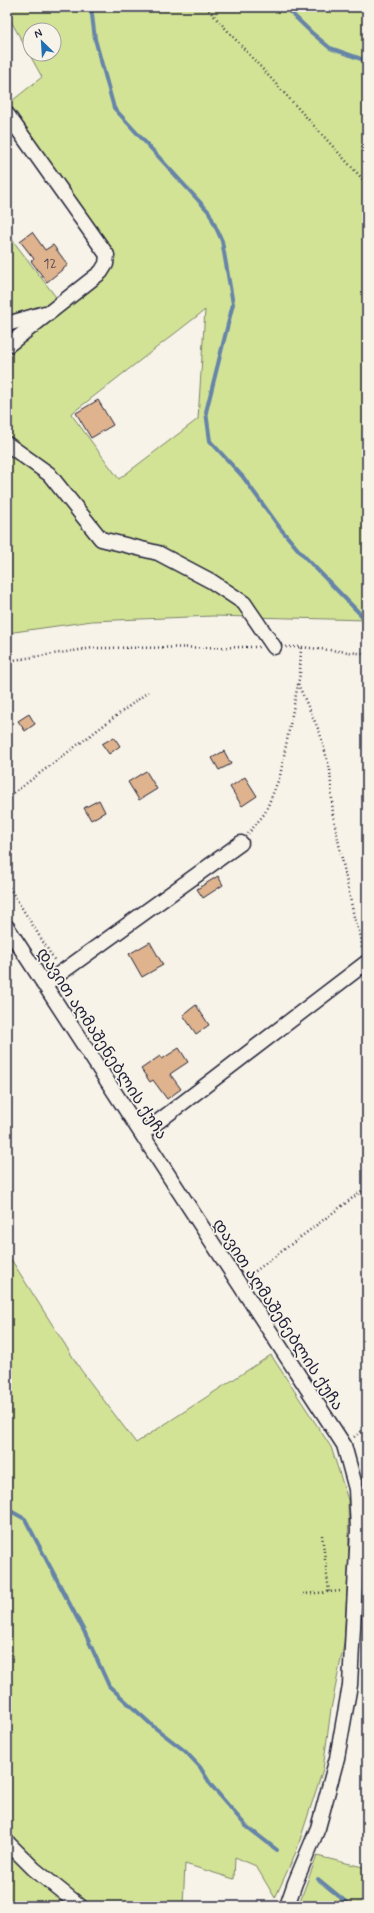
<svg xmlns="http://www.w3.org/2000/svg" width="374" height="1913" font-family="Mynerve,'Noto Sans Georgian',sans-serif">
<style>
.green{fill:#d3e396;stroke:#7a8268;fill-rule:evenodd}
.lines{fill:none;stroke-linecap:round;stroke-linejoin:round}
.stream{stroke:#6684a8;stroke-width:4}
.building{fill:#deb38e;stroke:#22223b}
.minor-casing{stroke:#22223b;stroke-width:17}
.path{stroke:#22223b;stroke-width:2.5;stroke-dasharray:1 3;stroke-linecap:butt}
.minor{stroke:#f7f3e8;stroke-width:14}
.labels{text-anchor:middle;stroke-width:3.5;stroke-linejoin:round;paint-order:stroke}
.number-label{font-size:14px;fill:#514650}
.street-label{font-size:16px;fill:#22223b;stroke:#f7f3e8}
</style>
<rect width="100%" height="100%" fill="#f7f3e8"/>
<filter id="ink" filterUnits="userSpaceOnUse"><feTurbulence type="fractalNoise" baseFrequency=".025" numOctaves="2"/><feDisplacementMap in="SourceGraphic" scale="8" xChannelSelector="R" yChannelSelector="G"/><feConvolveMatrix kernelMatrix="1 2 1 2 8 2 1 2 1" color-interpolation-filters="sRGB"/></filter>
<g filter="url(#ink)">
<g class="green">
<path d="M7,7H367V620L213,616L92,621L7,633V233L65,309L111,253L8,104L42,77L7,14ZM30,30H54V54H30ZM205,310L198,419L119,479L71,414Z"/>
<path d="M7,1253L81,1370L136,1443L271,1355L331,1447L348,1500L349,1555L344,1644L331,1709L323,1769L296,1852L275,1898L256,1866L235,1857L234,1879L185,1864L183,1906H84L7,1836Z"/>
<path d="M7,1852L71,1906H7Z"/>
<path d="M317,1856L367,1868V1906H298Z"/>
</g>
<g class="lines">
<g class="stream">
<path d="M91,7L95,39L114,108L209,212L222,241L233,304L206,412L210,441L243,477L280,528L301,553L367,621"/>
<path d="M285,7L312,33L330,48L367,61"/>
<path d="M7,1509L25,1519L85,1633L109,1686L154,1727L185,1751L200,1767L211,1785L246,1826L277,1850"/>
<path d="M318,1879L351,1906"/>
</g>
</g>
<g class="building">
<path d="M32,232L45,250L53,245L68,265L47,282L31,261L34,259L20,241Z"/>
<path d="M98,400L113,425L91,438L76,413Z"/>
<path d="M29,714L35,724L25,731L18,721Z"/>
<path d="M114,737L120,746L109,754L102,744Z"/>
<path d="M224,751L231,764L219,770L212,758Z"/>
<path d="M146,771L157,789L139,800L128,782Z"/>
<path d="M245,777L257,796L242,806L230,787Z"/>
<path d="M99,800L105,812L91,820L84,808Z"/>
<path d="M218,876L223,885L203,898L197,889Z"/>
<path d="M150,942L163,965L142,977L129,954Z"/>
<path d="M196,1005L209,1025L196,1034L183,1015Z"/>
<path d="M179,1048L188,1062L170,1074L181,1089L167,1099L153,1080L150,1082L141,1069L160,1056L162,1059Z"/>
</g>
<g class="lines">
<defs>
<g id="minor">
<path d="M7,114L107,255L106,264L101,272L7,346"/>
<path d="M7,324L45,313"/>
<path d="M7,444L49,474L101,539L158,553L211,581L244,603L274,647"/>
<path d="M7,927L344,1445L356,1489L358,1530L350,1685L337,1758L318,1828L295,1883L287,1906"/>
<path d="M44,985L241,843"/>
<path d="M142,1134L367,962"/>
<path d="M7,1842L34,1869L80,1906"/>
</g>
</defs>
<use href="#minor" class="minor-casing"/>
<g class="path">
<path d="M206,7L367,184"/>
<path d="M286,647H301L367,654"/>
<path d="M7,661L93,648L259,647"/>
<path d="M298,684L320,733L330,770L333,815L354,917L361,937L362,950"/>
<path d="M7,798L148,692"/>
<path d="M248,834L265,813L280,776L300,674L301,647"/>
<path d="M7,884L55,961"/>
<path d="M249,1276L367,1187"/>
<path d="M354,1437L367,1427"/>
<path d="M322,1535L329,1592"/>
<path d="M303,1594L341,1591"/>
</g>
<use href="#minor" class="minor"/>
</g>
</g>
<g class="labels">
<g class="number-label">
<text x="50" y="268">12</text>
</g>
<g class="street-label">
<text transform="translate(103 1043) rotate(57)" y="6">დავით აღმაშენებლის ქუჩა</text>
<text transform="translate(279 1314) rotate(57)" y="6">დავით აღმაშენებლის ქუჩა</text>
</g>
</g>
<rect width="374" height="1913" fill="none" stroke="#f7f3e8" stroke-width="24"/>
<rect x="12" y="12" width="350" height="1889" fill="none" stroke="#22223b" stroke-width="1.5" filter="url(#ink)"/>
<g transform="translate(42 42) rotate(335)"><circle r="19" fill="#f7f3e8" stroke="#a29fa3"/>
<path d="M0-3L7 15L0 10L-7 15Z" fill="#1f6fb2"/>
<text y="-6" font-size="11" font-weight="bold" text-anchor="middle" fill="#22223b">N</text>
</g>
</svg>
